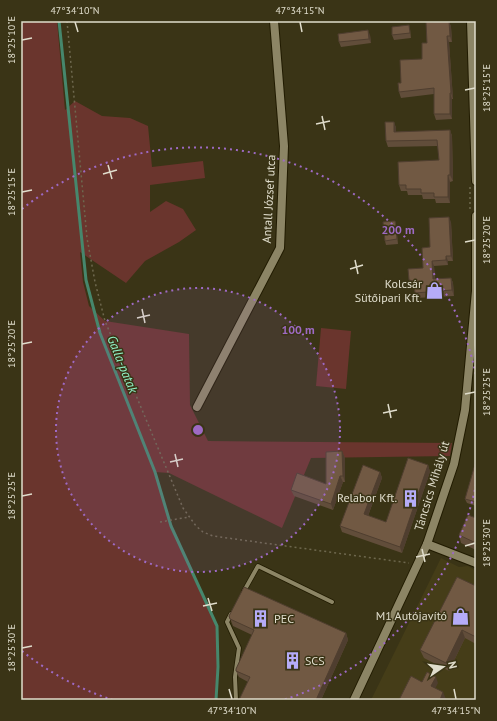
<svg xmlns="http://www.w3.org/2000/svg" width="497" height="721" font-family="'PT Sans',sans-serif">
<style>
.built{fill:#453d18}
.green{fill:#6a352d}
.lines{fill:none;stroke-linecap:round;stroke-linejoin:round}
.stream{stroke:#46876c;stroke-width:3}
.lane-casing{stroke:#211b00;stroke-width:5.5}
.street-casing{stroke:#211b00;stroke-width:10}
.path{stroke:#6e684e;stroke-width:1.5;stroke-dasharray:2 3;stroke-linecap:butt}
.lane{stroke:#8c8565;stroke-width:4}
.street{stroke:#8c8565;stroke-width:8}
.wall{fill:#614d3a}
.shaded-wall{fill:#4f3e2f}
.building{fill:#715943;stroke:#4f3e2f}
.ticks{fill:none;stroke:#e0ddcc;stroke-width:1.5}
.ring{fill:none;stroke:#9e6ac4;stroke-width:2;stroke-dasharray:2 4}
.labels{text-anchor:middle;stroke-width:3;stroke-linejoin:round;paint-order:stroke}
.street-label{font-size:12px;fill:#e0ddcc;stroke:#3a3416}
.poi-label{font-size:12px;fill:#e0ddcc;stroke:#3a3416;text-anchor:end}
.water-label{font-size:13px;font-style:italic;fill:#91f2c8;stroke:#3a3416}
.centre{fill:#9e6ac4;stroke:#3a3416;stroke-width:2}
.ring-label{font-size:12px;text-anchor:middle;font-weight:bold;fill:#9e6ac4;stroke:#3a3416;stroke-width:3;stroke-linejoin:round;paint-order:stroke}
.neatline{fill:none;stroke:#e0ddcc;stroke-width:1.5}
.ticks-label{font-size:10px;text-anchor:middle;fill:#e0ddcc}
</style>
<rect width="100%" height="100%" fill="#3a3416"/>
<path class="built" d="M441,558L459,567L468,566L476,571V700H371Z"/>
<g class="green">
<path d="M21,21H57L65,110L75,101L102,116L130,118L148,126L152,167L203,161L205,178L150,185V212L166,201L183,209L196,230L179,242L145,261L126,283L80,252L83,282L89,306L105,321L189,334L190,405L208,441L452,443L450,456L311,458L282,528L169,473L155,472L171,526L217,626L218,667L216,700H21Z"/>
<path d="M321,328L351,331L346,389L316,386Z"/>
</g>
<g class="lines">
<path class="stream" d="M59,21L86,280L100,333L155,472L171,526L217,626L218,667L216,700"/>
<defs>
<g id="lane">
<path d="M244,591L258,566L332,602"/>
<path d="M231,614L227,622L239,648L235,677L236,700"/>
</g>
<g id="street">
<path d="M471,21L476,181"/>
<path d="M197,407L280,248L284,146L274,21"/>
<path d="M427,544L476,563"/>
<path d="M354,700L427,544L454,464L465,410L476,291V216"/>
</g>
</defs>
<use href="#lane" class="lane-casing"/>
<use href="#street" class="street-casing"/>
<g class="path">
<path d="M67,21L87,238L95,282L105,321L183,508L196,526L203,532L213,536L409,563"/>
<path d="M470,187V211"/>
<path d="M160,522L189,517"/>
</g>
<use href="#lane" class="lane"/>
<use href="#street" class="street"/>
</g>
<g class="wall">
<path d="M449,21L451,27L452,42H449L453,99H452V119L436,120L434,114V94L401,98L399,92L401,83L422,59L427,43Z"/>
<path d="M410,29L411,38L394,40L392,35Z"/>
<path d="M370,35L371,43L341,47L339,42Z"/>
<path d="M394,122L396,128V132L450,130L452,136L453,181L450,182V203H436L435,199H423L422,195H408L407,191H401L399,185L439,160L438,146L388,147L386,141Z"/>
<path d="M395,221L396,225L398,244L386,245L385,241Z"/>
<path d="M451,222L453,261H448V265L434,266L435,279L451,278L453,283L454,296L416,298L415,293L414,286L411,285L409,280L423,268L430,247Z"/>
<path d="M342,451L345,458V482H343L333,510L294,496L291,490L326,484Z"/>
<path d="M476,461V506L467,503L465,499Z"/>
<path d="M428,465L430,472L402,553L342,532L340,526L380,472L382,478L368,516L386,522Z"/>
<path d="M476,518V550L461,543L459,535Z"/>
<path d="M476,586V644L465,638L449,671L424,658L420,650Z"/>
<path d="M229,616L346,633L348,640L321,700H239L248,682L239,677L236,671L252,635L233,626Z"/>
</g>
<g class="shaded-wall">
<path d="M449,21L451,27L452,42L450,36Z"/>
<path d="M368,30L370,35L371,43L369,39Z"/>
<path d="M447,36L449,42L453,99L451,93Z"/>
<path d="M450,93L452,99V119L450,114Z"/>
<path d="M394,122L396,128V138L394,132Z"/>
<path d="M450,130L452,136L453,181L450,175Z"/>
<path d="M448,175L450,182V203L448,197Z"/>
<path d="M449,217L451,222L453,261L451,256Z"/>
<path d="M446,256L448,261V265L446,260Z"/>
<path d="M432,261L434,266L435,284L433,279Z"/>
<path d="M451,278L453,283L454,296L452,290Z"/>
<path d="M342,451L345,458V482L343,476Z"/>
<path d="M428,465L430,472L402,553L400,547Z"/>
<path d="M380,472L382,478L366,521L364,514Z"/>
<path d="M340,476L343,482L333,510L331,504Z"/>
<path d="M462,630L465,638L449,671L446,663Z"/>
<path d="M346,633L348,640L321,700H316Z"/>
<path d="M436,677L438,683L433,693L431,686Z"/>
<path d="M443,692L446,699L445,700H440Z"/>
</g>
<g class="building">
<path d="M449,21L450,36H447L451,93H450V114H434V88L399,92L398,83H401L400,60L422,59V43H427L426,22Z"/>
<path d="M409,25L410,33L392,35V27Z"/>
<path d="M368,30L369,39L339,42L338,34Z"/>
<path d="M385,122H394V132L450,130V175H448V197H434V193H421V189H406V185H399L398,162L439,160L437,140L386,141Z"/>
<path d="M449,217L451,256H446V260L432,261L433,279L451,278L452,290L415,293L414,281L409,280L408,269L423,268L422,248L430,247L429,218Z"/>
<path d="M395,221L397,239L385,241L383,222Z"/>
<path d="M342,451L343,476H340L331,504L291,490L297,473L326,484V452Z"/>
<path d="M408,458L428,465L400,547L340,526L363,465L380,472L364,514L386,522Z"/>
<path d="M476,461V502L465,499Z"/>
<path d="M468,515L476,518V543L459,535Z"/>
<path d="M457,577L476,586V637L462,630L446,663L420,650Z"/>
<path d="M244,587L346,633L316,700H239L250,677L236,671V669L254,630L230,619L229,616Z"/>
<path d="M427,672L436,677L431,686L443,692L440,700H399L411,676L422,682Z"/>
</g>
<path class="ticks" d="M75,22L78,32M300,22L302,32M22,40L32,38M465,90L475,88M322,116L325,130M316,124L330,121M108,165L112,179M103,174L117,170M22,192L32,190M465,242L475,240M355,260L358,274M350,269L363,265M142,309L145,323M137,318L150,315M22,344L32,342M465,394L475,392M388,404L391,418M383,413L397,410M175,454L178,467M170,462L183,459M22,496L32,494M465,546L475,543M422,549L425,562M416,557L430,554M208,598L212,611M203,606L217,603M22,648L32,646M229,689L232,699M454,689L456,699"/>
<circle cx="198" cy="430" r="142" fill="#9e6ac4" fill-opacity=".12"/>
<g class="ring">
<circle cx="198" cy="430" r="142"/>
<path d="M476 484A283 283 0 0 1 283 700M113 700A283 283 0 0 1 22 651M22 209A283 283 0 0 1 476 376"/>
</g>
<defs>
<symbol id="shop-bare" viewBox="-9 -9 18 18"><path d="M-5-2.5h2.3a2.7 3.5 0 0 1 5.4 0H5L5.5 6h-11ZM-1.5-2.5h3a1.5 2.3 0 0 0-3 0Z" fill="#b5acf8" stroke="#3a3416" stroke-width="2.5" paint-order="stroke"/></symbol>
<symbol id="building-bare" viewBox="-9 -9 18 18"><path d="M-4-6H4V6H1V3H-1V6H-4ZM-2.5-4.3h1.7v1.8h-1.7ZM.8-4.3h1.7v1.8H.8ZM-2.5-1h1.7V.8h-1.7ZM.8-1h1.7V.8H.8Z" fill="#b5acf8" stroke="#3a3416" stroke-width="2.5" paint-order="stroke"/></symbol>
</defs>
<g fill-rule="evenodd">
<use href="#shop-bare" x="422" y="278" width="25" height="25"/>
<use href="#building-bare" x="398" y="486" width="25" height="25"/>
<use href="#shop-bare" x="448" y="604" width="25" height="25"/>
<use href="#building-bare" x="248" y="606" width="25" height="25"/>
<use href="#building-bare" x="280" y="648" width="25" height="25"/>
</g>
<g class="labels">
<g class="street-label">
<text transform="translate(269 199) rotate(-87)" y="4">Antall József utca</text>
<text transform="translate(432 486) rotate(-73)" y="4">Táncsics Mihály út</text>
</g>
<g class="poi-label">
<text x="422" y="288">Kolcsár<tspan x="422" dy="14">Sütőipari Kft.</tspan></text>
<text x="397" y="502">Relabor Kft.</text>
<text x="447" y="620">M1 Autójavító</text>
<text x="274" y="623" text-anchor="start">PEC</text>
<text x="305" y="665" text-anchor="start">SCS</text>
</g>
<g class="water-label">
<text transform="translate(123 364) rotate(68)" y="5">Galla-patak</text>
</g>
</g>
<circle cx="198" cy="430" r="6" class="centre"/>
<g class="ring-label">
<text x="398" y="234">200 m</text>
<text x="298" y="334">100 m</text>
</g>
<rect width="497" height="721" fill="none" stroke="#3a3416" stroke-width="44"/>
<g transform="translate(443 667) rotate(77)" stroke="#3a3416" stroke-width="3" paint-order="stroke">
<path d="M0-3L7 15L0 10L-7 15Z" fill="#e0ddcc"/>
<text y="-6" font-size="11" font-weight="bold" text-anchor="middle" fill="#e0ddcc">N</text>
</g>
<rect x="22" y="22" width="453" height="677" class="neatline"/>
<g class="ticks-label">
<text x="75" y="14">47°34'10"N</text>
<text x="300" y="14">47°34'15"N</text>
<text transform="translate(11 40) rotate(-90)" y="4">18°25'10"E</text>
<text transform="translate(486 88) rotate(-90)" y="4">18°25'15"E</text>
<text transform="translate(11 192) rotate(-90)" y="4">18°25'15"E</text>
<text transform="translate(486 240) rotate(-90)" y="4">18°25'20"E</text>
<text transform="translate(11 344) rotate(-90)" y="4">18°25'20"E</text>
<text transform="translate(486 392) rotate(-90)" y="4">18°25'25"E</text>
<text transform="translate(11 496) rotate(-90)" y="4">18°25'25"E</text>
<text transform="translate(486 543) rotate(-90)" y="4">18°25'30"E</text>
<text transform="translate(11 648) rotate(-90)" y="4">18°25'30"E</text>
<text x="232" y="714">47°34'10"N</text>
<text x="456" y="714">47°34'15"N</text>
</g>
</svg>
